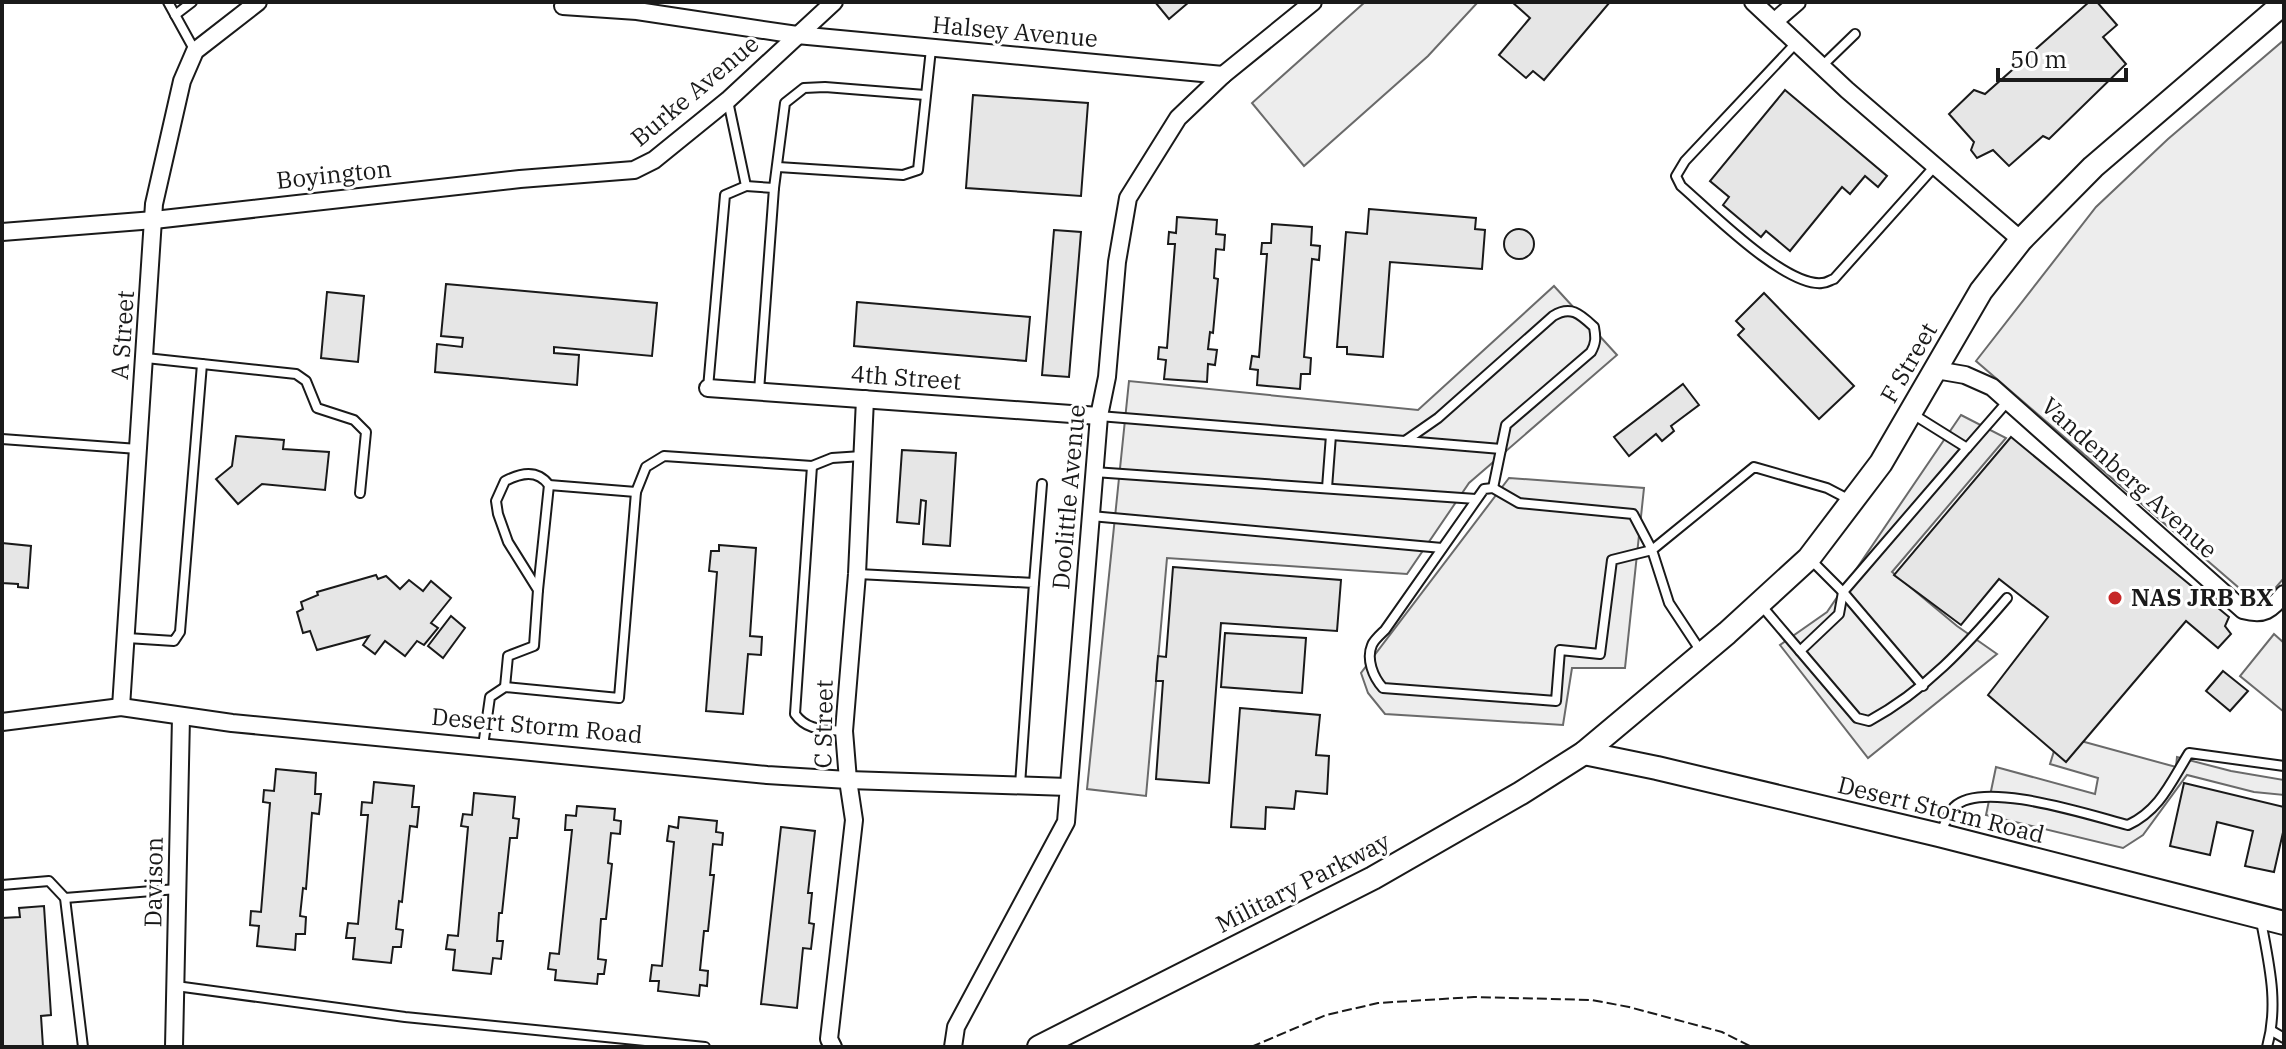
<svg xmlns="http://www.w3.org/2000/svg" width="2286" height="1049" font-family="'IBM Plex Serif',serif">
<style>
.parking{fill:#ededed;stroke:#6a6a6a;stroke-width:2}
.building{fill:#e6e6e6;stroke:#1a1a1a;stroke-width:2}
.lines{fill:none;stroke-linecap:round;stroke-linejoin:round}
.lane-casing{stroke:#1a1a1a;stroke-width:12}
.street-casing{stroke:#1a1a1a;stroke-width:20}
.secondary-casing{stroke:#1a1a1a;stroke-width:26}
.lane{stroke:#fff;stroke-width:8}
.street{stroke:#fff;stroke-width:16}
.secondary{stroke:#fff;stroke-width:22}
.fence{stroke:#1a1a1a;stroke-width:2;stroke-dasharray:10 4;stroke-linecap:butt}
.poi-dot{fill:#c62828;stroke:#fff;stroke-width:3}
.labels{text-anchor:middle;stroke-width:6;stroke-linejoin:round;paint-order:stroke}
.street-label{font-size:24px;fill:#1a1a1a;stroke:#fff}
.poi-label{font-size:24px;font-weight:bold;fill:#1a1a1a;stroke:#fff;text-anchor:start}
</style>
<rect width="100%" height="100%" fill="#fff"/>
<g class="parking">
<path d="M1365,2H1478L1428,56L1304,166L1252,103Z"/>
<path d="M2284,40V578L2260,606L1976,361L2096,207L2168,139Z"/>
<path d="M1554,286L1617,355L1469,483L1407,574L1167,558L1146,796L1087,789L1129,381L1418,410Z"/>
<path d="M1961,415L2006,438L1892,572L1957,626L1997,654L1868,758L1780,645L1827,612Z"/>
<path d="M1509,478L1644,488L1625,668H1572L1563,725L1385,714L1368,693L1361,673Z"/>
<path d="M2274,634L2284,643V712L2240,676Z"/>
<path d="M2059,735L2176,767L2177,757L2231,771L2284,780V795L2254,792L2187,775L2143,835L2123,848L1986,815L1996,767L2095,794L2098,778L2050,764Z"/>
</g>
<g class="building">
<path d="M1155,2H1189L1169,19Z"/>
<path d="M1512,2H1610L1544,80L1533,71L1526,78L1499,55L1530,18Z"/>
<path d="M2089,2H2097L2117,25L2103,37L2126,64L2049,139L2043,136L2009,166L1993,150L1977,158L1971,150L1974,142L1949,114L1974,90L1985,94Z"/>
<path d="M1785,90L1887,176L1878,187L1865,176L1850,194L1842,187L1790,251L1766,231L1761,237L1723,205L1729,197L1710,181Z"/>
<path d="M973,95L1088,103L1081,196L966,188Z"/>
<path d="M1369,209L1476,218L1475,229L1485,230L1482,269L1390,262L1383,357L1347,354V347H1337L1346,232L1367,234Z"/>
<path d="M1177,217L1217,220L1216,234L1225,235L1224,250L1216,249L1214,278L1218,279L1213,333L1210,332L1208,349L1217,350L1215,365L1208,364L1207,382L1164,379L1166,360L1158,359L1159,347L1167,348L1175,244H1168L1169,232L1176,233Z"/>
<path d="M1272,224L1312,227L1311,245L1320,246L1319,260L1312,259L1304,357L1311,358L1310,374H1301L1300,389L1257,385L1258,370L1250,369L1252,356L1259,357L1267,254H1261L1262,243H1271Z"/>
<circle cx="1519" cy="244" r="15"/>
<path d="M1054,230L1081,232L1069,377L1042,375Z"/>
<path d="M446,284L657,303L652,356L554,347V353L579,355L577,385L435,372L437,344L462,347L463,338L441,336Z"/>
<path d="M327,292L364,296L358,362L321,358Z"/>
<path d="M1764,293L1854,386L1819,419L1738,335L1744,329L1736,321Z"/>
<path d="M857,302L1030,317L1026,361L854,346Z"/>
<path d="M1683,384L1699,405L1671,426L1674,431L1662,441L1656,434L1629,456L1614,437Z"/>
<path d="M236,436L284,440L283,449L329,452L325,490L262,484L238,504L216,479L232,466Z"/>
<path d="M2011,437L2229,617L2225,626L2231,634L2218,648L2186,621L2066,762L1988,695L2048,617L1999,579L1961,625L1894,575Z"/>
<path d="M902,450L956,453L950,546L923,544L926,501L921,500L919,524L897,522Z"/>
<path d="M2,543L31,546L28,588L18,587V584L2,583Z"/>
<path d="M719,545L756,548L750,636L762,637L761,655L748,654L743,714L706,711L717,572L709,571L711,551H719Z"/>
<path d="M1173,567L1341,580L1337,631L1221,623L1209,783L1156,779L1163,681H1156L1158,656L1166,657Z"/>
<path d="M376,575L378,579L386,576L400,589L409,580L423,591L431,581L451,598L431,623L438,628L424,645L417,641L405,656L385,641L375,654L363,645L369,636L317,650L310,631L303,633L297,612L303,609L301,602L318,595L317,592Z"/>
<path d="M451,616L465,628L443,658L428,646Z"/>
<path d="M1225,633L1306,638L1302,693L1221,687Z"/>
<path d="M2223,671L2248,691L2230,711L2206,691Z"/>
<path d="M1240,708L1320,715L1316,755L1329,756L1327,794L1296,791L1294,809L1266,807L1265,829L1231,827Z"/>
<path d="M276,769L316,773L315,794H321L319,814L312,813L306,889L303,888L300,916L306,917L305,934H296L295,950L257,946L259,926L250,925L251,911L261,912L270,803L263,802L264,790L274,791Z"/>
<path d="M374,782L414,786L412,807H419L417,827L410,826L402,902L399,901L396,929L403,930L401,947H393L391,963L353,959L355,938H346L348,923L358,924L368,815H361L362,802L372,803Z"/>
<path d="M2184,783L2284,807V828L2274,872L2245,866L2253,831L2217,822L2210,855L2170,846Z"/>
<path d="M474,793L515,797L513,818L519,819L517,838H510L502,913H499L497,941H503L501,959L493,958L491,974L453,970L455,950L446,949L448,935L458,936L468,827L461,826L463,814L472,815Z"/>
<path d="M577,806L615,809L614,820L621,821L620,834L611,833L608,863L612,864L606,919H601L598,959L606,960L604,974H598L597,984L555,980L556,970L548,969L550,953L559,954L572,830H565L566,815L576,816Z"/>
<path d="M679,817L717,821L716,832L723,833L722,845L713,844L710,875H714L708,931H704L700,970L708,971L707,986L700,985L699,996L658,991L659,981H650L652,965L662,966L674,842L667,841L669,826L678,828Z"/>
<path d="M781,827L815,831L808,893H812L809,923L814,924L811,949L803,948L797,1008L761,1004Z"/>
<path d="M44,906L51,1015L41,1016L43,1047H2V918L20,917L19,908Z"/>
</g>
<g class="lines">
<defs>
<g id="lane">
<path d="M168,2L195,51"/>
<path d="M175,15L192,2"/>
<path d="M1797,42L1685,161L1676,176L1681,186C1709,210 1785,287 1822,283C1827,283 1830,280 1834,279L1935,166"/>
<path d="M1822,66L1855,34"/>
<path d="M778,167L903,175L918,170L931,49"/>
<path d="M746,186L774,188L759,391"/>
<path d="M774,188L785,103L804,88L825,87L925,95"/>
<path d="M146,358L296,374L306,381L317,408L354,420L366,432L360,493"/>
<path d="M708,388L725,195L746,186L728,101"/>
<path d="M1911,413L1967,448L1843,592L1839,614L1800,651L1857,718L1869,721C1926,690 1966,646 2007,598"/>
<path d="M1099,416L1405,441L1438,418L1553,316C1571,305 1580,314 1594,327C1596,338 1596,343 1591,352L1506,425L1493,488"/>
<path d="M2,439L138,449"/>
<path d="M1406,441L1501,449"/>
<path d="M1967,448L2008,401"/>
<path d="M812,466L795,714C807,731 824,729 843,731"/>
<path d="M1094,472L1476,499"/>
<path d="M1327,488L1331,435"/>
<path d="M1091,516L1442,548"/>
<path d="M1809,558L1843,592L1923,686"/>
<path d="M858,574L1034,583L1020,785"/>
<path d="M1034,583L1042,484"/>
<path d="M538,590L549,485"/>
<path d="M1760,604L1800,651"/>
<path d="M127,638L174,641L180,632L202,364"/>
<path d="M1702,653L1669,603L1652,550L1633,514L1519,503L1493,488L1484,489L1385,630C1381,634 1374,640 1372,645C1366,659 1373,677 1383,688L1556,701L1560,650L1600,654L1612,560L1652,550L1754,467L1827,488L1852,501"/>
<path d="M505,687L508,656L534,646L538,590L508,542L498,514L496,501L505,481C521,473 537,469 549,485L636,492"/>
<path d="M483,746L490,697L505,687L619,698L636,492L646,467L664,456L812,466L832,458L862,456"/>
<path d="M1939,835C1944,827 1948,814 1954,807C1982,779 2092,816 2128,825C2160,810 2171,782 2189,753L2284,766"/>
<path d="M2,885L49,881L65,898L83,1047"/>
<path d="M65,898L177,889"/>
<path d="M2261,921C2269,964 2279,1004 2267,1047"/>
<path d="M176,986L405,1017L705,1047"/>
<path d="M2272,1031L2284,1038"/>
</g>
<g id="street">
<path d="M1753,2L1847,90L2021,240"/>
<path d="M563,6L637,11L797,35L1223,75"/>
<path d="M1775,21L1797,2"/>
<path d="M2,232L154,220L520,179L634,170L654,160L728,100L834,2"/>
<path d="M1936,370L1965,375L1992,387L2243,610C2265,616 2270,610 2284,594"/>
<path d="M708,388L1099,416"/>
<path d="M121,707L154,204L182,81L195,51L258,2"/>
<path d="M2,722L121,707L232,723L767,775L848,780L1068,787"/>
<path d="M174,1047L181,717"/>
<path d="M833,1047L829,1039L854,820L848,780L844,731L857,574L865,399"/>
<path d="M953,1047L956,1027L1066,822L1099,416L1107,377L1117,262L1128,198L1178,118L1223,75L1313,2"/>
</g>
<g id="secondary">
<path d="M1584,753L1657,768L1939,835L2284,923"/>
<path d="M1039,1047L1373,878L1521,793L1584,753L1627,717L1727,633L1809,558L1881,463L1981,291L2021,240L2093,167L2284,3"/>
</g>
</defs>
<use href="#lane" class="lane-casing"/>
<use href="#street" class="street-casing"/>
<use href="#secondary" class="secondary-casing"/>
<use href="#lane" class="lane"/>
<use href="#street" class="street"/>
<use href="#secondary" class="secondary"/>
<path class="fence" d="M1251,1047L1326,1015L1378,1003L1474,997L1592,1000L1629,1007L1722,1032L1752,1047"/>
</g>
<circle class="poi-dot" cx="2115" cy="598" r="8"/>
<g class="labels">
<g class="street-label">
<text transform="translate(1015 32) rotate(5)" y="8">Halsey Avenue</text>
<text transform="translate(695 91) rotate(-40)" y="8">Burke Avenue</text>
<text transform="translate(334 175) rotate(-6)" y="8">Boyington</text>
<text transform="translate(123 335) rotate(-86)" y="8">A Street</text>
<text transform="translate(1909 363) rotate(-60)" y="8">F Street</text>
<text transform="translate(906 378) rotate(4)" y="8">4th Street</text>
<text transform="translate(2129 478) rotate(42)" y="8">Vandenberg Avenue</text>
<text transform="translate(1069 497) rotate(-85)" y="8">Doolittle Avenue</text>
<text transform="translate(824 724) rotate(-89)" y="8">C Street</text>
<text transform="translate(537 726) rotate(5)" y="8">Desert Storm Road</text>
<text transform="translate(1941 810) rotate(14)" y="8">Desert Storm Road</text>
<text transform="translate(154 882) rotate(-89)" y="8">Davison</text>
<text transform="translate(1303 883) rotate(-27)" y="8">Military Parkway</text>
</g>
<g class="poi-label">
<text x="2131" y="606">NAS JRB BX</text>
</g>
</g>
<rect width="2286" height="1049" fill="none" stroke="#1a1a1a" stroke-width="8"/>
<path d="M1998 68v12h128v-12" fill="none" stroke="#1a1a1a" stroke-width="4"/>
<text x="2010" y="68" font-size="24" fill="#1a1a1a" stroke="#ffffff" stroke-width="6" paint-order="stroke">50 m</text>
</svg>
